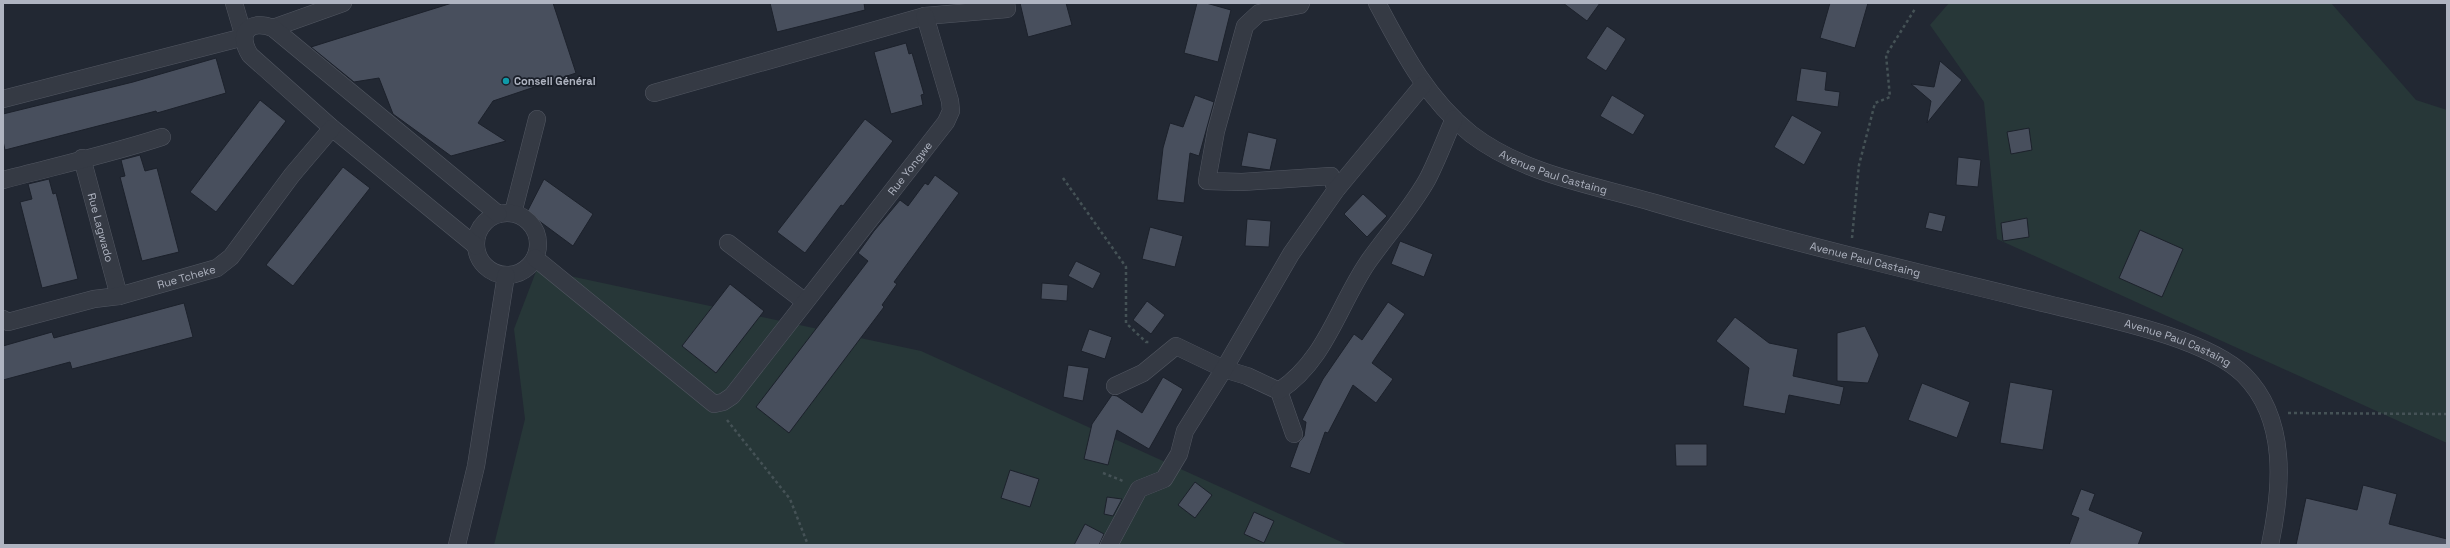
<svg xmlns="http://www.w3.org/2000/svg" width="2450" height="548" font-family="'Space Grotesk',sans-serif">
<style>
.green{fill:#273738}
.building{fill:#484f5d;stroke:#1c212b}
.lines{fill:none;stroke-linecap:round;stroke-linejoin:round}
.street-casing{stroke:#525762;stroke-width:18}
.path{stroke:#455256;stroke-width:2.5;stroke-dasharray:3 3;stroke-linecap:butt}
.street{stroke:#353a44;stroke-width:17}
.culture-dot{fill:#0f9aa8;stroke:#1a1f29;stroke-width:1.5}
.labels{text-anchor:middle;stroke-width:3.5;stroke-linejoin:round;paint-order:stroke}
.poi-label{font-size:11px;font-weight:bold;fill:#afb4c1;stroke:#1a1f29;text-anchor:start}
.street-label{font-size:11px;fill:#afb4c1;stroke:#1a1f29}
</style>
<rect width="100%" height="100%" fill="#222833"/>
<g class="green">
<path d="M1949,3H2331L2416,100L2447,110V443L1997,239L1984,102L1930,25Z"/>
<path d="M537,269L921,351L1348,545H494L525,419L514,329Z"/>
</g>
<g class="building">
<path d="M452,3H553L576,73L493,101L478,123L506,141L451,156L393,114L379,78L354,82L311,47Z"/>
<path d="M770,3H864L865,10L777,32Z"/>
<path d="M1020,3H1066L1072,25L1028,37Z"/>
<path d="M1197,3H1206L1231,10L1218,62L1184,53Z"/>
<path d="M1563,3H1600L1587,21Z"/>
<path d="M1830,3H1868L1855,48L1820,38Z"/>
<path d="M1607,26L1626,39L1606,71L1586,58Z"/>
<path d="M906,43L909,54L912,53L924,94L921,95L923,105L891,114L874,52Z"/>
<path d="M216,58L226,93L157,113L156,111L5,150L3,141V114L133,82Z"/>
<path d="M1940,61L1962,80L1927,123L1931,101L1911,84L1934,87Z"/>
<path d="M1801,68L1827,72L1825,90L1840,92L1838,107L1796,101Z"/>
<path d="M1195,95L1214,102L1199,156L1190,153L1184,203L1157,200L1163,148L1170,123L1183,127Z"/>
<path d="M1612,95L1645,115L1633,135L1600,116Z"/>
<path d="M260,100L286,121L216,212L190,192Z"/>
<path d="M1792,115L1822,132L1804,165L1774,147Z"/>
<path d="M865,119L893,141L843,206L841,205L805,253L777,232Z"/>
<path d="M2029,128L2032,150L2011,154L2007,132Z"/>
<path d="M1248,132L1277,139L1270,170L1241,166Z"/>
<path d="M140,155L145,171L157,168L179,252L142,261L120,177L125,176L121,160Z"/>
<path d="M1958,157L1981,160L1978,187L1956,185Z"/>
<path d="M343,167L370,188L293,286L266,265Z"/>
<path d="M935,175L959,193L894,282L897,284L882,305L884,307L789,433L756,407L868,261L858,253L874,231L900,200L908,206L925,183L928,185Z"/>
<path d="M49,179L53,194L56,193L78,279L42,288L20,202L32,199L28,184Z"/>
<path d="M544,179L593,214L573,246L527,212Z"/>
<path d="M1363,194L1387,216L1367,237L1344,214Z"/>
<path d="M1929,212L1946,216L1942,232L1925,228Z"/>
<path d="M2027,218L2029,237L2003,241L2001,223Z"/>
<path d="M1247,219L1271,221L1269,247L1245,246Z"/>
<path d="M1150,227L1183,236L1175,267L1142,259Z"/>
<path d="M2140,230L2183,249L2162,297L2119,278Z"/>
<path d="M1400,241L1433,254L1424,277L1391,264Z"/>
<path d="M1076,261L1101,273L1093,289L1068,276Z"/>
<path d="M1042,283L1068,285L1067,301L1041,299Z"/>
<path d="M730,284L764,311L716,373L682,346Z"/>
<path d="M1147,301L1165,315L1151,334L1133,320Z"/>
<path d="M1388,302L1405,314L1372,363L1393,379L1376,403L1353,385L1328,433L1325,432L1310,474L1290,467L1299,442L1304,436L1306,422L1302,420L1323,379L1354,334L1362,340Z"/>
<path d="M184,303L193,337L72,369L70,362L3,380V346L52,332L54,338Z"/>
<path d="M1735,317L1769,343L1798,349L1793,376L1844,387L1840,405L1789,395L1785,414L1743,406L1749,368L1716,341Z"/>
<path d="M1865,326L1879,355L1868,383L1837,381V333Z"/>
<path d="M1089,329L1112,337L1105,359L1081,351Z"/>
<path d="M1068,365L1089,368L1083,401L1063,397Z"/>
<path d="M1163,377L1183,389L1149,449L1117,430L1108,465L1084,459L1092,424L1112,395L1117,396L1142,413Z"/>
<path d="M2010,382L2053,390L2043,450L2000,443Z"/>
<path d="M1922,383L1970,402L1957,438L1908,420Z"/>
<path d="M1675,444H1707V466H1676Z"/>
<path d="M1010,470L1039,479L1030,507L1001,498Z"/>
<path d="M1195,482L1212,495L1195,518L1178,505Z"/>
<path d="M2363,485L2397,494L2389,524L2447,539V545H2296L2306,498L2357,510Z"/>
<path d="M2081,489L2095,494L2089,510L2143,532L2138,545H2069L2079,518L2071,515Z"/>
<path d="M1107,497L1122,499L1113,516L1104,514Z"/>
<path d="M1254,512L1274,521L1264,543L1244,534Z"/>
<path d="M1085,524L1104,534L1099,545H1074Z"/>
</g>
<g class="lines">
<defs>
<g id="street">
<path d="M1301,3L1300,5L1259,13L1245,26L1216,131L1207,181L1242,182L1331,176L1336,190"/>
<path id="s1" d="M1377,3C1403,52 1427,99 1471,134C1523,174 1593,185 1655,203C1789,242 1924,274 2060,307C2110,319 2208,339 2244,375C2288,419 2282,488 2270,545"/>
<path d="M273,28L343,3"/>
<path d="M654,93L925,16L1007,9L1006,3"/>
<path d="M3,99L244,37L234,3"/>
<path id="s2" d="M82,158L119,296"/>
<path d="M3,180C56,166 110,154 162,137"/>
<path d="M513,213L537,119"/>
<circle cx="507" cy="244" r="31"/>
<path d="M728,243L804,301"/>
<path d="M476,246L332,128L250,55C236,33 250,19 273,28L498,214"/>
<path id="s3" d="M535,258L714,404L723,402L732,396L946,122L951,111L950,101L925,16"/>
<path id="s4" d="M3,319L8,322L94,299L119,296L217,268L231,257L292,175L332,128"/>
<path d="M1115,386L1143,373L1176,346L1224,369L1247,376L1279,391L1294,434"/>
<path d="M1279,391C1326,360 1338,306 1368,262C1387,235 1410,210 1427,180C1437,161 1445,139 1454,119"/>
<path d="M457,545L476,466L506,275"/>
<path d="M1109,545L1139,489L1164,479L1179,454L1185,431L1224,369L1291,254L1336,190L1423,85"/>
</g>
</defs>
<use href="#street" class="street-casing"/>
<g class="path">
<path d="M1063,178L1126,267V323L1146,342H1151"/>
<path d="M1852,238L1859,165L1875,103L1890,97L1886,55L1915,9"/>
<path d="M2288,413L2447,414"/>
<path d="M727,420L790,499L808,545"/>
<path d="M1103,473L1123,481"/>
</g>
<use href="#street" class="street"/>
</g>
<circle class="culture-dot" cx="506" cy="81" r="4"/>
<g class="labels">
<g class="poi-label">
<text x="514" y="85">Conseil Général</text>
</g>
<g class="street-label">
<text dy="4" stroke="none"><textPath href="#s3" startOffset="540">Rue Yongwe</textPath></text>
<text dy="4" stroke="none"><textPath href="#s1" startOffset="254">Avenue Paul Castaing</textPath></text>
<text dy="4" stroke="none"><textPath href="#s2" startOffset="72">Rue Lagwado</textPath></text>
<text dy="4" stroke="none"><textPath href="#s1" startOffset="578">Avenue Paul Castaing</textPath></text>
<text dy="4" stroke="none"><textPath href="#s4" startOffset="190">Rue Tcheke</textPath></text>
<text dy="4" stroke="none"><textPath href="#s1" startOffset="902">Avenue Paul Castaing</textPath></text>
</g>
</g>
<rect width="2450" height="548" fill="none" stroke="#afb4c1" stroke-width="8"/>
</svg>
